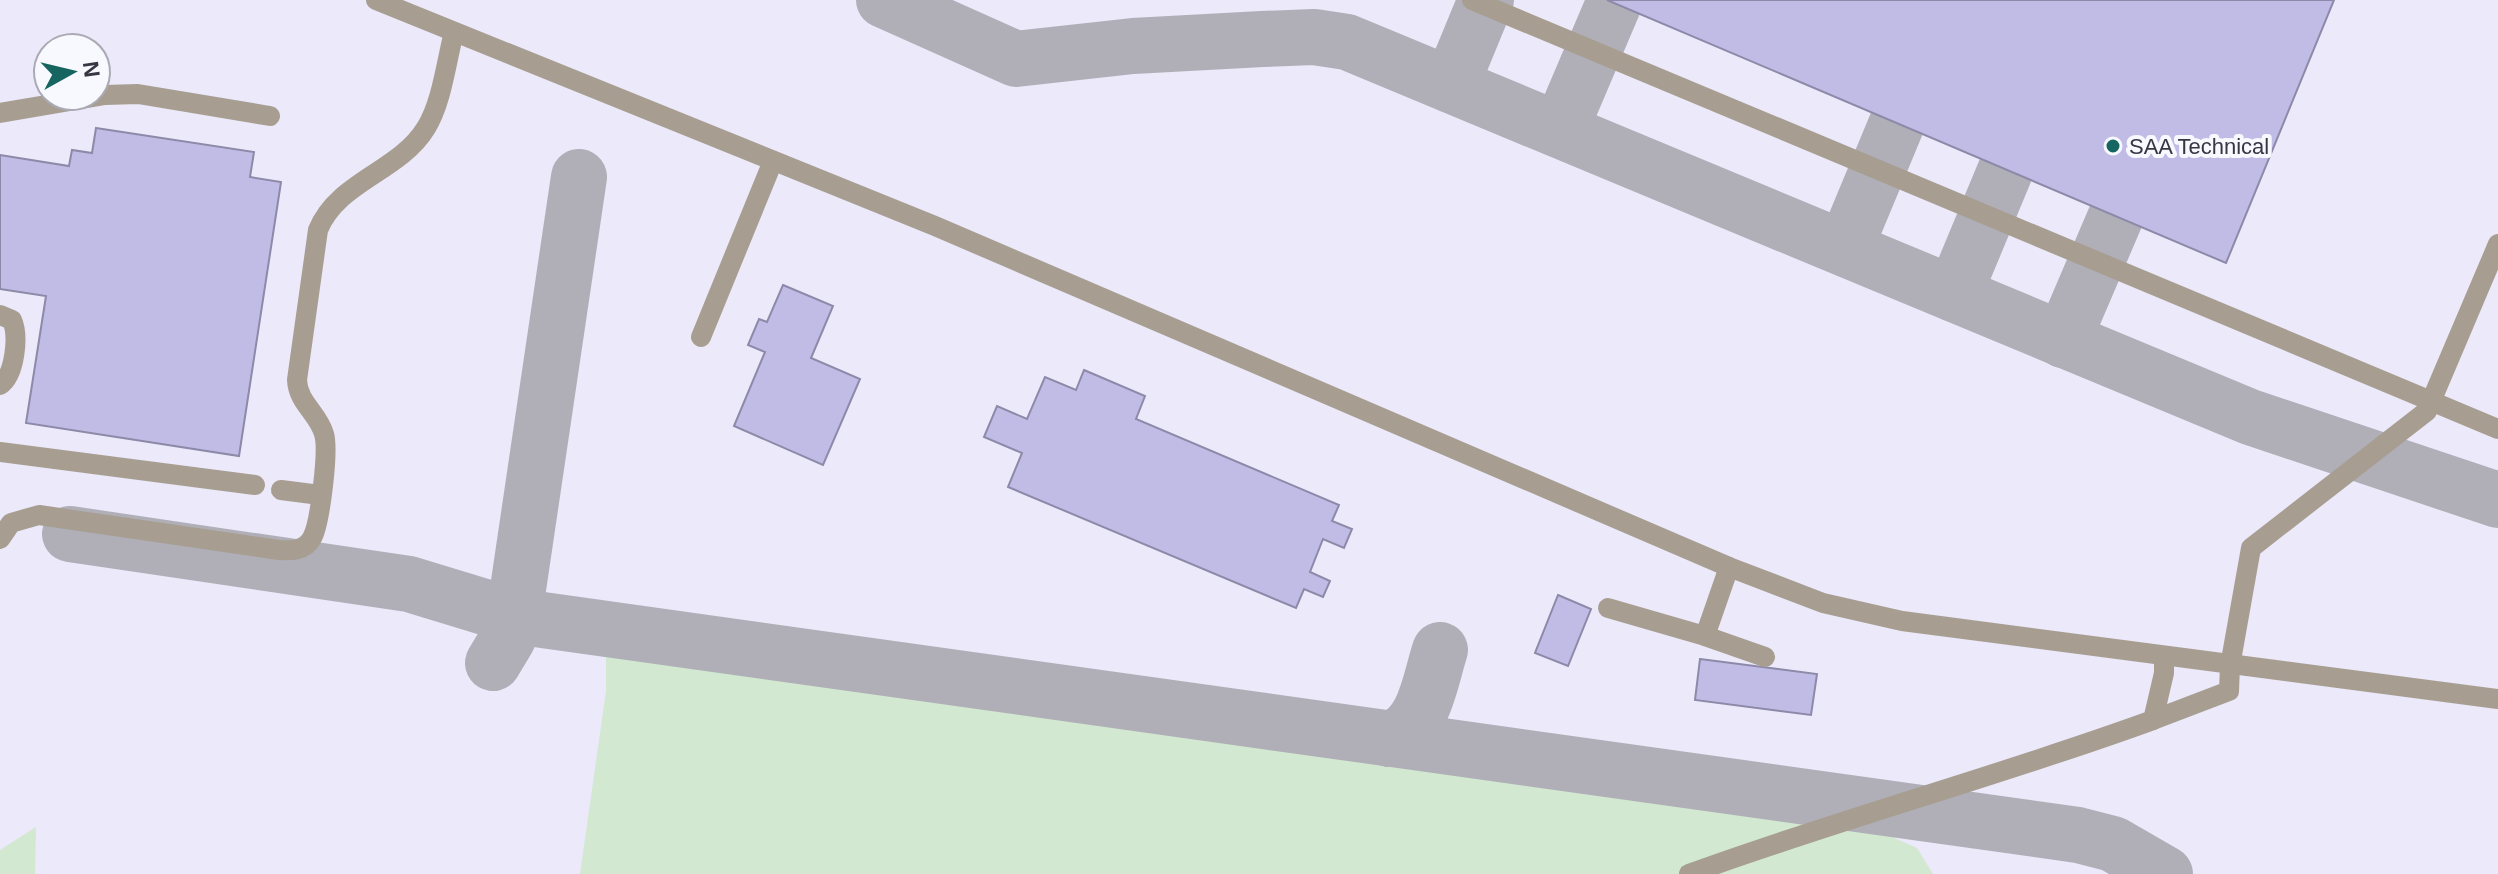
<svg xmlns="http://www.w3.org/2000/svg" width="2498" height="874" font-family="Arial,sans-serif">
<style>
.built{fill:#ebe9fa;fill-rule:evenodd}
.green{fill:#d3e8d1}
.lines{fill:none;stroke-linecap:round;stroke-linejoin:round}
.taxiway{stroke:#b0afb8;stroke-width:56}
.building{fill:#c1bce5;stroke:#8d89a8;stroke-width:2}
.minor{stroke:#a79e91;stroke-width:20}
.poi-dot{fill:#176561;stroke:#f8f8ff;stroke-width:3}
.labels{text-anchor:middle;stroke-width:8;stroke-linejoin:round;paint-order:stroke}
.poi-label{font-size:22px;fill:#373643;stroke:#f8f8ff;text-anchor:start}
</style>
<rect width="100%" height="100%" fill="#f8f8ff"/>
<path class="built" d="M0,0H2498V874H0ZM48,48H96V96H48Z"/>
<g class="green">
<path d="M606,657L1351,756L1890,836L1917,848L1933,874H580L606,691Z"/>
<path d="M36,827L35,874H0V850Z"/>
</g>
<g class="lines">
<g class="taxiway">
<path d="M884,0L1016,59L1133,46L1262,39L1314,37L1347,42L2250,417L2498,500"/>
<path d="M1451,85L1486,0"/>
<path d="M1560,130L1614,3"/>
<path d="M1845,248L1897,123"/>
<path d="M1954,294L2006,169"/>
<path d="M2063,340L2116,216"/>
<path d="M70,534L409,584L514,616L2078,835L2113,844L2165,874"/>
<path d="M493,663L508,638L514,616L579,177"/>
<path d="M1389,739C1425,730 1430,680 1440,650"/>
</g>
</g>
<g class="building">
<path d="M1607,0H2334L2226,263Z"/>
<path d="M96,128L254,152L250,177L281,182L239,456L26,423L46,296L0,289V155L69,166L72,150L92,153Z"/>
<path d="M783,285L833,306L811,358L860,379L823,465L734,426L765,352L748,345L759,319L767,322Z"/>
<path d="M1084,370L1145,396L1136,419L1339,505L1332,521L1352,529L1344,548L1323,539L1310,572L1330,581L1323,597L1304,589L1296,608L1008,487L1022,453L984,437L997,406L1027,419L1045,377L1076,390Z"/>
<path d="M1558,595L1591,609L1568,666L1535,653Z"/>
<path d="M1700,659L1817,674L1811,715L1695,700Z"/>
</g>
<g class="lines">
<g class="minor">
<path d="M376,0L935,226L1729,567L1823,603L1902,621L2498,699"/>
<path d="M1472,0L2498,429"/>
<path d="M0,113L105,95L138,94L270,116"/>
<path d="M0,315L12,320C19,336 15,375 0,385"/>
<path d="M701,337L773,161"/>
<path d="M0,452L255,485"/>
<path d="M281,490L320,495"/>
<path d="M0,539L11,523L39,515L279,550C291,551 305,551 312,538C320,524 329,450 324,434C318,413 298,403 297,380L318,230C338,181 399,172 426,128C442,102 446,63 454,32"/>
<path d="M1608,608L1705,636L1729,567"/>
<path d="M1705,636L1765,657"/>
<path d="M2153,720L2229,691L2230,666L2251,548L2427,411L2498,244"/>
<path d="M1689,874C1842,818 2000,776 2153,720L2164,673V656"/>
</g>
</g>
<circle class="poi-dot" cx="2113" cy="146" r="8"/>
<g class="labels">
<g class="poi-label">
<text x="2129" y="154">SAA Technical</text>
</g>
</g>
<g transform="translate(72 72) rotate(82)"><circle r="38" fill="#f8f8ff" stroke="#abaab4" stroke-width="2"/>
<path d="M0-6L14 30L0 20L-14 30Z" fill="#176561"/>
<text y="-12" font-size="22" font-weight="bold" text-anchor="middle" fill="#373643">N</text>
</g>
</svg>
